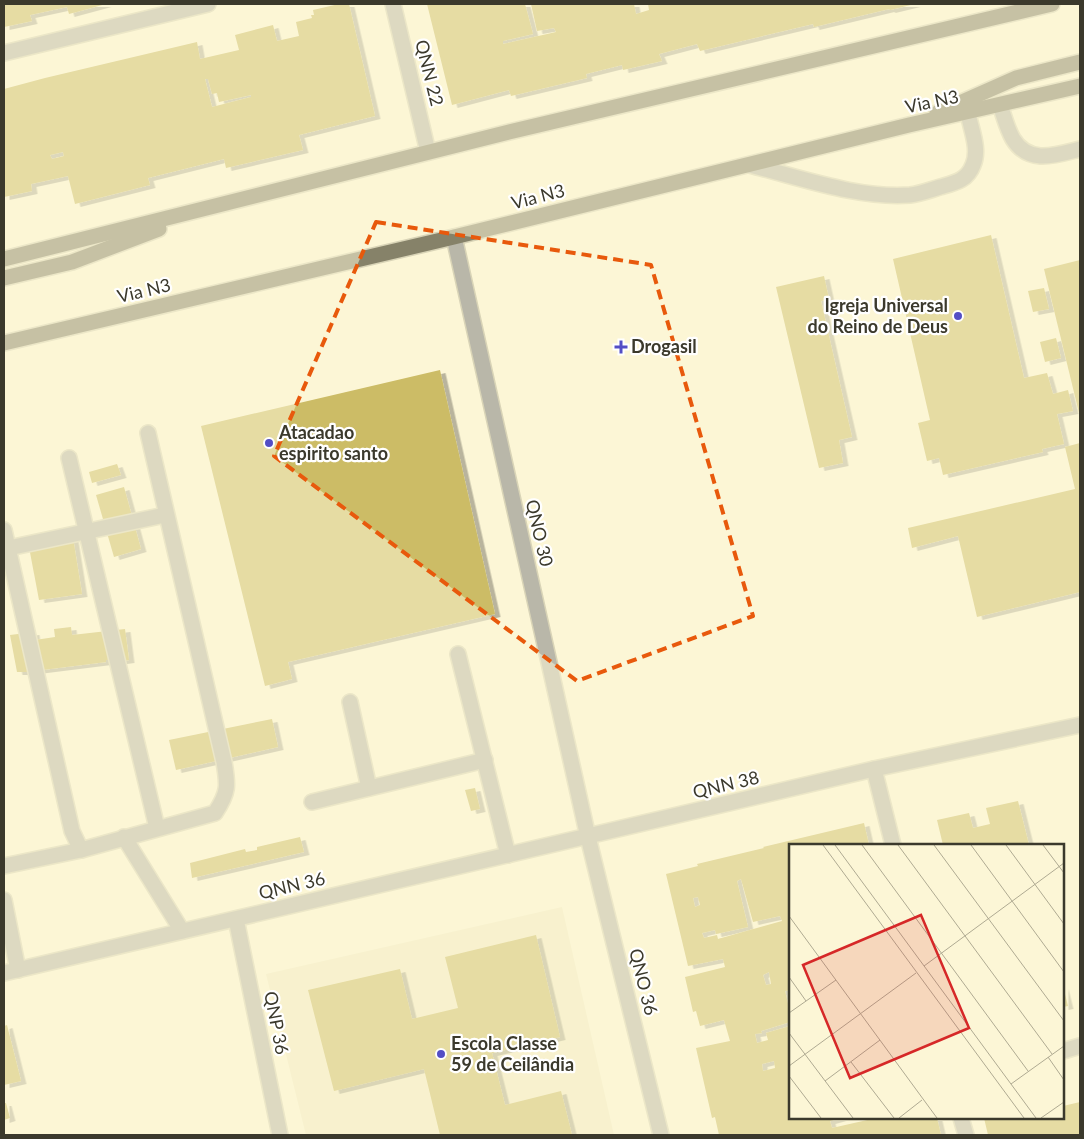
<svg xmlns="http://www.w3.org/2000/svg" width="1084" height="1139" font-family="Lato,sans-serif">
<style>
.built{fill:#f3ecc5}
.building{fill:#ccbc66;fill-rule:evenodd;filter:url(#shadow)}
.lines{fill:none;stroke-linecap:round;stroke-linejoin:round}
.minor-casing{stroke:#d9d4b7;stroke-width:18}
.major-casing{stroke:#d9d4b7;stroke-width:18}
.minor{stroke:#b9b7a9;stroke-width:15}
.major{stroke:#868269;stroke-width:15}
.marked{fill:none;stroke:#e8590c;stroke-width:4;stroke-dasharray:10 6;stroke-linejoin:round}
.poi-dot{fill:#534ec5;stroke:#fff;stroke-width:2}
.labels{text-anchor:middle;stroke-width:4.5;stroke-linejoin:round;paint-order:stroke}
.street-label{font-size:18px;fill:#3b392c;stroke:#fff}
.poi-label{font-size:18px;font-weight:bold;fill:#3b392c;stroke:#fff;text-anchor:start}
.inset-road{fill:none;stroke:#afaa92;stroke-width:1}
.view{fill:#d62828;fill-opacity:0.15;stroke:#d62828;stroke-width:2.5}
.inset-edge{fill:none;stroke:#3b392c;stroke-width:2.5}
</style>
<defs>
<filter id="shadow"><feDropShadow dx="5.5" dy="3" stdDeviation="0" flood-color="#0004"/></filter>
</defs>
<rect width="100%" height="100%" fill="#fcf6d6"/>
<path class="built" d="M562,907L614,1135H306L266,974Z"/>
<g class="building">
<path d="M4,4H106L69,14L67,7L30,15L32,21L4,27Z"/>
<path d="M339,4H349L375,116L299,135L303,150L226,168L224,159L148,178L150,185L75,204L68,176L31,184L32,191L4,197V89L45,78L197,42L200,59L239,50L235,35L273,25L277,41L299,36L296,22L312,18L311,15H314L313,10ZM205,79H208L212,94L217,93L219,102L251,95V97L212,107ZM63,152L64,156L52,159L50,155Z"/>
<path d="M427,4H525L533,34L503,41V44L556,32L554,28L537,31L531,4H634L636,14L649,10L648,4H915L890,10L889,9L814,27L813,24L700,51L697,44L659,54L662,61L623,70L622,65L586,74L587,78L511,96L509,90L452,105Z"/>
<path d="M991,235L1024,378L1047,373L1053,394L1068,390L1073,411L1057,414L1064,444L1042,449L1043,452L943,475L939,458L927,461L918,423L930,420L893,259Z"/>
<path d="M1080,260V417L1044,269Z"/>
<path d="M824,276L829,299L821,301L852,437L839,440L843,463L819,468L776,287Z"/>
<path d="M1044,288L1049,309L1033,312L1028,291Z"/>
<path d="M1056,338L1061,358L1045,362L1040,342Z"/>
<path d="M440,370L495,614L288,662L292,679L265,686L201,426Z"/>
<path d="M1080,443V592L977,617L958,536L912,548L908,528L1075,489L1065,447Z"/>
<path d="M117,464L121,475L92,483L89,472Z"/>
<path d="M124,487L141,549L114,557L96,495Z"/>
<path d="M73,538L82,594L39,600L29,547Z"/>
<path d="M71,627L72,635L125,629L129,660L114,662L115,659L106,660V662L26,672H17L10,635L34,632L35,640L55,637L54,629Z"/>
<path d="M272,719L278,747L176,770L169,740Z"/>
<path d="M475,788L480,809L471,811L465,790Z"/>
<path d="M1018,801L1029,845H943L937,820L969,813L973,828L990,824L986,808Z"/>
<path d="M864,823L869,845H790V990L785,991L790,1012V1022L761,1031L762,1033L755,1034L757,1043L768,1040L766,1033L790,1026V1118H841L830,1121L832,1128L876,1118H937L941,1135H719L715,1117L712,1118L696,1048L730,1041L724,1020L700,1026L696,1011L693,1012L685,977L725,967L723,959L688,966L666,874L698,866L697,864L764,848L763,847ZM741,879L753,922L780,916L782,921L718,939L717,935L704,938L702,933L715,930L716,934L748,927L737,881ZM698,897L700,905L695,907L693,898ZM769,972L771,984L766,985L763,975ZM774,1061L775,1068L763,1071L762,1064Z"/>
<path d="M300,837L304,852L192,878L190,863L245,849L246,852L257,850V847Z"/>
<path d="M536,935L560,1037L492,1053L505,1105L561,1091L572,1135H440L424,1069L334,1091L308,990L400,969L412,1019L458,1008L445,957Z"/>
<path d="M1063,986L1068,1006L1063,1007Z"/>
<path d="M7,1025L21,1081L4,1085V1026Z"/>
<path d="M1080,1102V1135H988L984,1118H1063V1106Z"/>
<path d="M4,1103H6L10,1118L4,1120Z"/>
</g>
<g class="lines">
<defs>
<g id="minor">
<path d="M393,4L428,152"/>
<path d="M4,53L208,4"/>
<path d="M1000,105C1004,116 1007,129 1013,139C1029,165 1056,155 1080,149"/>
<path d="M749,165C799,177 858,199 910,195C920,194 930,190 940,187C954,183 967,181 973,165C980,149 971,130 968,113"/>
<path d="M454,237L588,837L661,1135"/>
<path d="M69,458L157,828"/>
<path d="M4,530L72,831L81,850L215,813C229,792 228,785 224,762L148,433"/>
<path d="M4,549L165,515"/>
<path d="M458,654L508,855"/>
<path d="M350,702L369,788"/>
<path d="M874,769L893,845"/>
<path d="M312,802L485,760"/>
<path d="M124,837L182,931"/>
<path d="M4,866L81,850"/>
<path d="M4,900L18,970"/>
<path d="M236,919L280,1135"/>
<path d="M4,973L874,769L1080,725"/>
<path d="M1063,1051L1080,1046"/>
<path d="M961,1118L966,1135"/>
</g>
<g id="major">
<path d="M937,113L1016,78L1080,62"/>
<path d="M4,259L509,132L1052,4"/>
<path d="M4,278L72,262L159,229"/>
<path d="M4,343L454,237L909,125L1080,86"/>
</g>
</defs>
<use href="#minor" class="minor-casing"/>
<use href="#major" class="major-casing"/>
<use href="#minor" class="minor"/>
<use href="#major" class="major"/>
</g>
<path d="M0 0H1084V1139H0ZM376,222L651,265L753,616L577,681L274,456Z" fill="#fcf6d6" fill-opacity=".55" fill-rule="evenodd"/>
<path class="marked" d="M376,222L651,265L753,616L577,681L274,456Z"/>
<g class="poi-dot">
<circle cx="958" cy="316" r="5"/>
<path d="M618.5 339.5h5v5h5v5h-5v5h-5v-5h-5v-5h5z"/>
<circle cx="269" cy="443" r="5"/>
<circle cx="441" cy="1054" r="5"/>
</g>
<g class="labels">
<g class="street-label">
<text transform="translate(429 73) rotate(76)" y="6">QNN 22</text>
<text transform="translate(932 102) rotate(-12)" y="6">Via N3</text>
<text transform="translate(538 197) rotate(-14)" y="6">Via N3</text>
<text transform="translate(144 291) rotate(-13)" y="6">Via N3</text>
<text transform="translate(539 533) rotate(77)" y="6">QNO 30</text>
<text transform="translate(726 785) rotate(-13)" y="6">QNN 38</text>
<text transform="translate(292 886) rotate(-13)" y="6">QNN 36</text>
<text transform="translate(643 982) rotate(76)" y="6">QNO 36</text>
<text transform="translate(276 1023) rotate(79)" y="6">QNP 36</text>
</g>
<g class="poi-label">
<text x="948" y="312" text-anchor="end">Igreja Universal<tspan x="948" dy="21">do Reino de Deus</tspan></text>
<text x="631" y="353">Drogasil</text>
<text x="279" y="439">Atacadao<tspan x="279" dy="21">espirito santo</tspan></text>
<text x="451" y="1050">Escola Classe<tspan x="451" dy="21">59 de Ceilândia</tspan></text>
</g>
</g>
<g transform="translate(789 844)">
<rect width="275" height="275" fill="#fcf6d6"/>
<path class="inset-road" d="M34,1L235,274M46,1L247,274M73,1L239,227M109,1L263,210M145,1L275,177M182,1L275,128M217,1L275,80M254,1L275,29M0,72L148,274M135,122L275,19M0,133L17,157M0,169L47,136M0,189L64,274M259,213L275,236M62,218L105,274M0,222L127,129M0,232L32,274M36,237L91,196M222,240L275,202M110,274L133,256M252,274L275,258"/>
<path class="view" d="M132,71L180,184L61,234L14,121Z"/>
<rect width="275" height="275" class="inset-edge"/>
</g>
<rect width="1084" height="1139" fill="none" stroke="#3b392c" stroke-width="10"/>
</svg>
